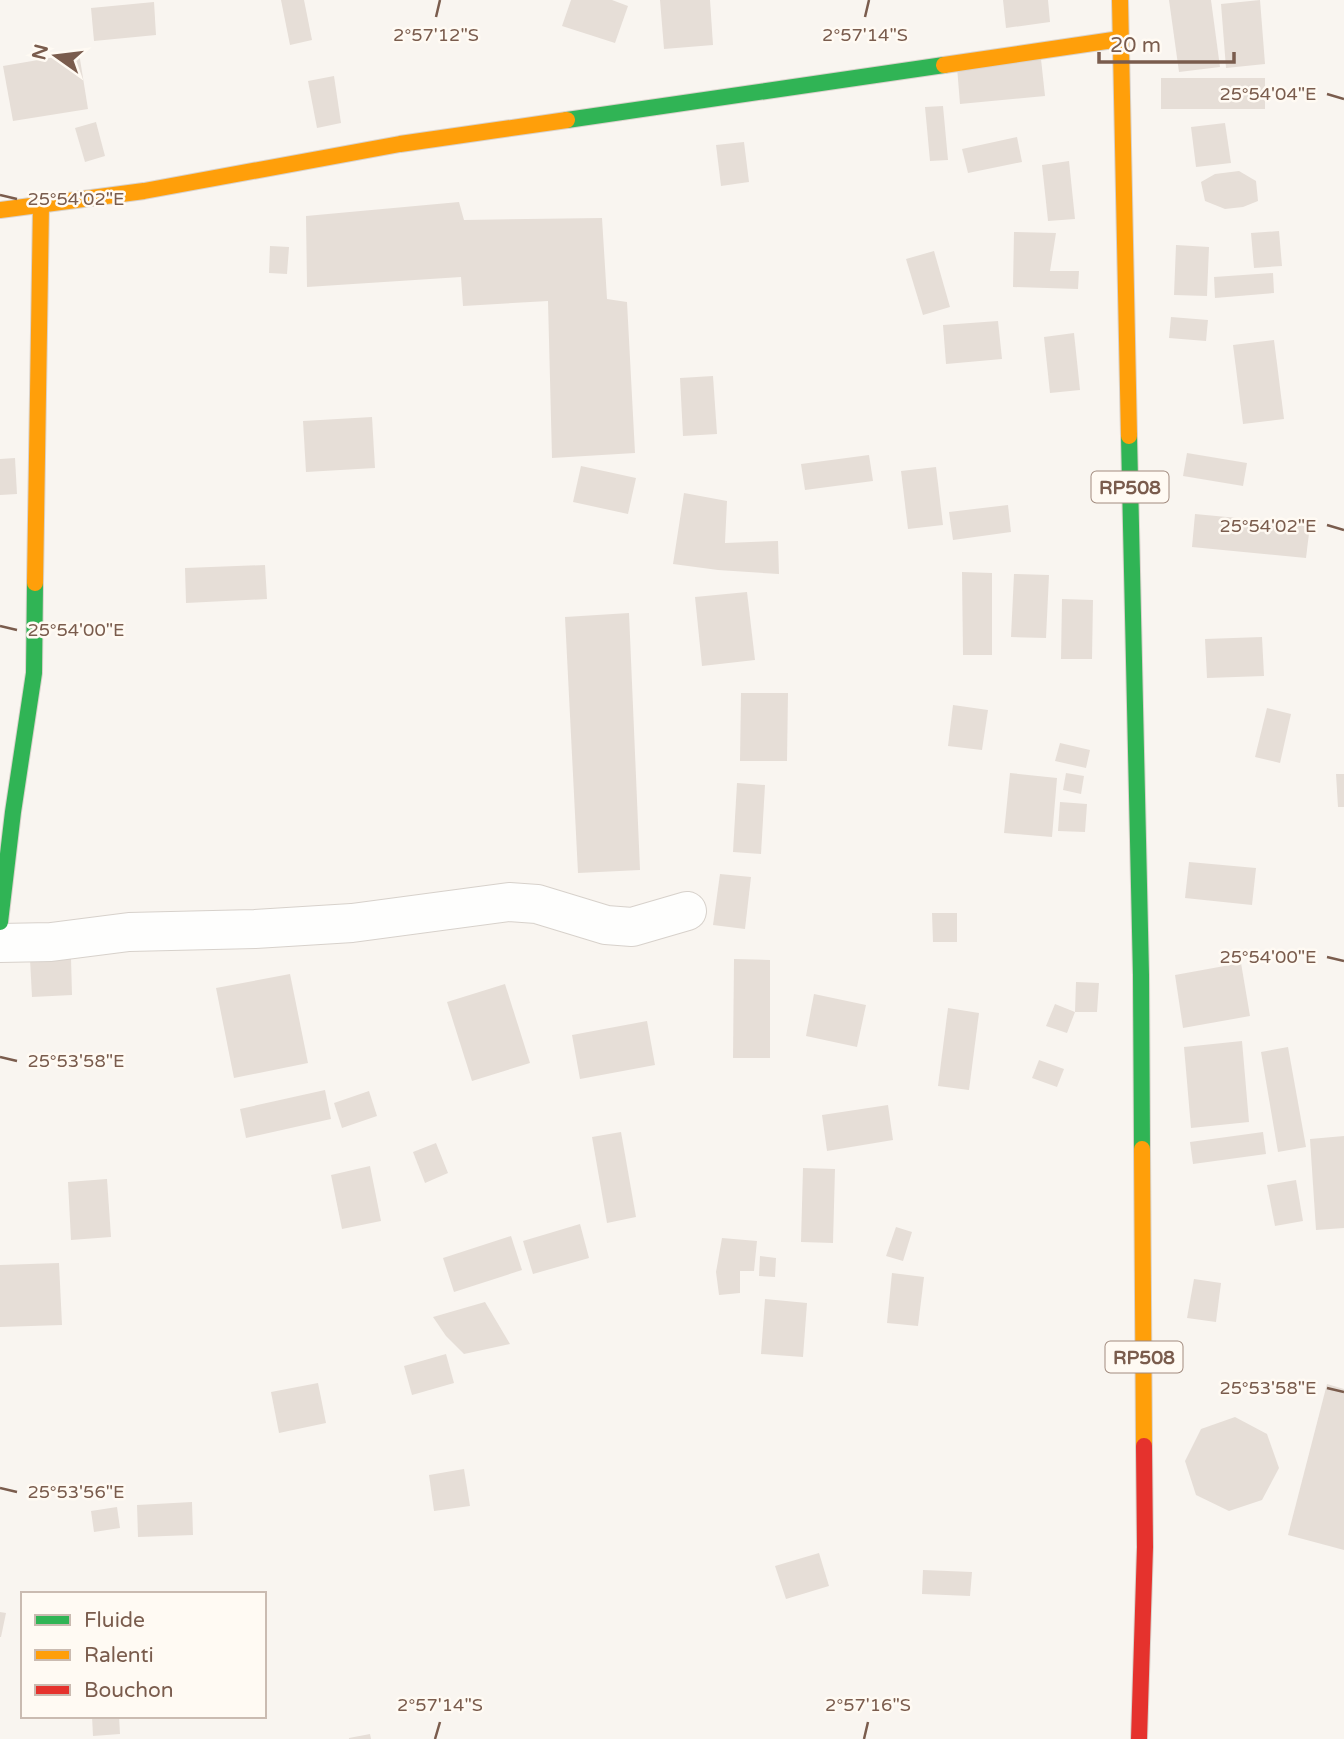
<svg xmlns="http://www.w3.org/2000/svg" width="1344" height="1739" font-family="'Varela Round',sans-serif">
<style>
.building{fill:#e6ded7}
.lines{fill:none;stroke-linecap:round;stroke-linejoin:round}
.street-casing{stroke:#d7d1cb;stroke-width:40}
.fast-casing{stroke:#d9d2cb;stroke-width:18}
.slow-casing{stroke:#d9d2cb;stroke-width:18}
.jam-casing{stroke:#d9d2cb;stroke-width:18}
.street{stroke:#fefefd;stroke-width:38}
.fast{stroke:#30b455;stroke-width:16}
.slow{stroke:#ff9f0a;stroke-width:16}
.jam{stroke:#e5322d;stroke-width:16}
.ticks{fill:none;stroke:#7a5c4d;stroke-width:2.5}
.labels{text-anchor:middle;stroke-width:5;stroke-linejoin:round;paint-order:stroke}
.shield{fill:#fffaf3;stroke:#a28b7f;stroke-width:2}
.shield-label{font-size:19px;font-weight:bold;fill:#7a5c4d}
.ticks-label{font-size:18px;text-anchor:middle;fill:#7a5c4d;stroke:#fffaf3;stroke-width:5;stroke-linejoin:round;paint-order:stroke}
</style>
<rect width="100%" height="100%" fill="#f9f5f0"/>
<g class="building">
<path d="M281,0H304L312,40L290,45Z"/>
<path d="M571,0H612L628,6L615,43L562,26Z"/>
<path d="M660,0H710L713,45L664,49Z"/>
<path d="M1003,0H1048L1050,22L1006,28Z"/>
<path d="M1169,0H1211L1220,67L1179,72Z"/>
<path d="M1260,0L1265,64L1226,68L1221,4Z"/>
<path d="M154,2L156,35L94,41L91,8Z"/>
<path d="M79,53L88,109L13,121L3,66Z"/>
<path d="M1041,59L1045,96L960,104L957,67Z"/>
<path d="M334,76L341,123L317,128L308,81Z"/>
<rect x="1161" y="78" width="104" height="31"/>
<path d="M943,106L948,160L930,161L925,107Z"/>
<path d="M96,122L105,156L85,162L75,128Z"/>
<path d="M1225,123L1231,163L1196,167L1191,127Z"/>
<path d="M1017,137L1022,162L968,173L962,149Z"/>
<path d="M744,142L749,182L721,186L716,145Z"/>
<path d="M1069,161L1075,219L1048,221L1042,165Z"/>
<path d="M1239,171L1256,181L1258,201L1243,207L1225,209L1205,201L1201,182L1215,174Z"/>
<path d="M459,202L464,220L602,218L607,299L627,302L635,453L552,458L548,301L463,306L461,277L307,287L306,216Z"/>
<path d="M1279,231L1282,266L1254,268L1251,233Z"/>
<path d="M1014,232L1056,233L1050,271H1079L1078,289L1013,287Z"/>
<path d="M1176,245L1209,247L1207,296L1174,295Z"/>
<path d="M270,246L289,247L287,274L269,273Z"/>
<path d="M934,251L950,307L923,315L906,259Z"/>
<path d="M1273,273L1274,293L1215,298L1214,277Z"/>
<path d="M1171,317L1208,320L1206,341L1169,338Z"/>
<path d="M998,321L1002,359L946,364L943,325Z"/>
<path d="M1074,333L1080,390L1050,393L1044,337Z"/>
<path d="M1274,340L1284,419L1243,424L1233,345Z"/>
<path d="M713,376L717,434L683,436L680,378Z"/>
<path d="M372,417L375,468L306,472L303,421Z"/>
<path d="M1187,453L1247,463L1243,486L1183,476Z"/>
<path d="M869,455L873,481L805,490L801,464Z"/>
<path d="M15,458L17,494L0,495V459Z"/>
<path d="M581,466L636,478L628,514L573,502Z"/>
<path d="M936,467L943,525L908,529L901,471Z"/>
<path d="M684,493L727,501L725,543L778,541L779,574L718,570L673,564Z"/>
<path d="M1008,505L1011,532L953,540L949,512Z"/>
<path d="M1195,514L1310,525L1306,558L1192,547Z"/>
<path d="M265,565L267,599L186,603L185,568Z"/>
<path d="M962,572L992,573V655H963Z"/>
<path d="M1014,574L1049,575L1046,638L1011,637Z"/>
<path d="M747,592L755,660L702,666L695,597Z"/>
<path d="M1062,599L1093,600L1092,659H1061Z"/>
<path d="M629,613L640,870L578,873L565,617Z"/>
<path d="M1262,637L1264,676L1207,678L1205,639Z"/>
<path d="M741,693H788L787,761H740Z"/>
<path d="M953,705L988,710L982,750L948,746Z"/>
<path d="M1267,708L1291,714L1280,763L1255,757Z"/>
<path d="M1060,743L1090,750L1086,768L1055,761Z"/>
<path d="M1010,773L1057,778L1052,837L1004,833Z"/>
<path d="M1066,773L1084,776L1081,794L1063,790Z"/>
<path d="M1336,774H1344V807H1338Z"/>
<path d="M737,783L765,785L761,854L733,852Z"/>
<path d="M1060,802L1087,804L1085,832L1058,831Z"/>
<path d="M1189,862L1256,868L1252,905L1185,898Z"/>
<path d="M720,874L751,877L745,929L713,925Z"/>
<path d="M932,913H957V942H933Z"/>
<path d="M71,958L72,995L32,997L30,959Z"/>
<path d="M734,959L770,960V1058H733Z"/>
<path d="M1241,963L1250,1016L1183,1028L1175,975Z"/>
<path d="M290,974L308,1063L234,1078L216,988Z"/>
<path d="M1076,982L1099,983L1097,1012H1075L1067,1033L1046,1026L1055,1004L1075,1012Z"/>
<path d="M505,984L530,1063L472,1081L447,1002Z"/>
<path d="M814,994L866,1005L857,1047L806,1036Z"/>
<path d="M948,1008L979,1013L969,1090L938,1086Z"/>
<path d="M647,1021L655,1065L580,1079L572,1035Z"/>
<path d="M1242,1041L1249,1122L1191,1128L1184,1047Z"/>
<path d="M1288,1047L1306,1147L1278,1152L1261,1052Z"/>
<path d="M1039,1060L1064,1069L1057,1087L1032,1078Z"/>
<path d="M325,1090L331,1119L246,1138L240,1109Z"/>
<path d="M369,1091L377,1116L342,1128L334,1103Z"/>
<path d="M888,1105L893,1140L827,1151L822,1115Z"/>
<path d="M621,1132L636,1217L607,1223L592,1137Z"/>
<path d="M1263,1132L1266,1154L1193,1164L1190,1142Z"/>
<path d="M1344,1136V1228L1316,1230L1310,1139Z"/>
<path d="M436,1143L448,1173L425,1183L413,1152Z"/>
<path d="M370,1166L381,1221L342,1229L331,1175Z"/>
<path d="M803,1168L835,1169L833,1243L801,1242Z"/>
<path d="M107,1179L111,1237L71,1240L68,1182Z"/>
<path d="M1296,1180L1303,1221L1275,1226L1267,1185Z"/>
<path d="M580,1224L589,1258L533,1274L523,1241Z"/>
<path d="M896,1227L912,1232L903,1261L886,1256Z"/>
<path d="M511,1236L522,1270L454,1292L443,1258Z"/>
<path d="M722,1238L757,1241L754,1271H740V1293L719,1295L716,1272Z"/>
<path d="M760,1256L776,1258L775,1277L759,1276Z"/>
<path d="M59,1263L62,1325L0,1327V1265Z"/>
<path d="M892,1273L924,1277L918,1326L887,1323Z"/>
<path d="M1194,1279L1221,1283L1216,1322L1187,1318Z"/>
<path d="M765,1299L807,1303L803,1357L761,1354Z"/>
<path d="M485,1302L510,1344L464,1354L446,1336L433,1317Z"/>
<path d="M446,1354L454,1383L412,1395L404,1366Z"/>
<path d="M318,1383L326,1423L279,1433L271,1392Z"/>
<path d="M1327,1384L1344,1389V1550L1288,1535Z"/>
<path d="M1235,1417L1267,1434L1279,1468L1262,1500L1229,1511L1196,1495L1185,1461L1201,1429Z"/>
<path d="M464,1469L470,1506L434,1511L429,1475Z"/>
<path d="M192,1502L193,1535L138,1537L137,1505Z"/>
<path d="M117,1507L120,1528L94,1532L91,1511Z"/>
<path d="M819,1553L829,1586L786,1599L775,1566Z"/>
<path d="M923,1570L972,1572L970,1596L922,1594Z"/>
<path d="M0,1612L6,1613L1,1637H0Z"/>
<path d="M92,1716H119L120,1734L93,1736Z"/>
<path d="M370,1734L371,1739H349V1738Z"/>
</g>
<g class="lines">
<defs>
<path id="street" d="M0,943L51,942L129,932L255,929L352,923L509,902L537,904L606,925L632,927L687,911"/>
<g id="fast">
<path d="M567,120L944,65"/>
<path d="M1129,436L1141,975L1142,1149"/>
<path d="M0,922L13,812L34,673L35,583"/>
</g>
<g id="slow">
<path d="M1120,0L1129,436"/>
<path d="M944,65L1120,39"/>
<path d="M0,210L144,191L400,144L567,120"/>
<path d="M35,583L41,205"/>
<path d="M1142,1149L1144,1446"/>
</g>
<path id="jam" d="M1139,1739L1145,1547L1144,1446"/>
</defs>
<use href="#street" class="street-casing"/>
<use href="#fast" class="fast-casing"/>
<use href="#slow" class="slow-casing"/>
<use href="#jam" class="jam-casing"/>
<use href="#street" class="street"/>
<use href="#fast" class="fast"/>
<use href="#slow" class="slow"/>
<use href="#jam" class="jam"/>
</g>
<path class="ticks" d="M436,17L440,0M865,17L869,0M1327,94L1344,99M0,195L17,199M1327,525L1344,530M0,626L17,630M1327,957L1344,961M0,1057L17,1061M1327,1388L1344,1392M0,1488L17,1492M435,1739L440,1722M864,1739L868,1722"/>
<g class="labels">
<g class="shield">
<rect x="1091.5" y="471.5" width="77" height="31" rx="5"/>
<rect x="1105.5" y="1341.5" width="77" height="31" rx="5"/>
</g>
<g class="shield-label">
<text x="1130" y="494">RP508</text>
<text x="1144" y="1364">RP508</text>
</g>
</g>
<g class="ticks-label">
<text x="436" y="41">2°57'12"S</text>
<text x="865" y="41">2°57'14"S</text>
<text x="1268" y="100">25°54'04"E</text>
<text x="76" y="205">25°54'02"E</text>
<text x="1268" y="532">25°54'02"E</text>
<text x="76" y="636">25°54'00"E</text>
<text x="1268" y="963">25°54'00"E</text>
<text x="76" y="1067">25°53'58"E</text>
<text x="1268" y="1394">25°53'58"E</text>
<text x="76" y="1498">25°53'56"E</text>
<text x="440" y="1711">2°57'14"S</text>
<text x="868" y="1711">2°57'16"S</text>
</g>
<rect x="21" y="1592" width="245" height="126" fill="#fffaf3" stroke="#cabbb1" stroke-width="2"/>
<rect x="35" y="1615" width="35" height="10" fill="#30b455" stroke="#cabbb1" stroke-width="2"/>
<text x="84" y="1627" font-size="21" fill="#7a5c4d">Fluide</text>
<rect x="35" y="1650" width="35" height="10" fill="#ff9f0a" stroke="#cabbb1" stroke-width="2"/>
<text x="84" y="1662" font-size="21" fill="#7a5c4d">Ralenti</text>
<rect x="35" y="1685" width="35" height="10" fill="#e5322d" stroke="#cabbb1" stroke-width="2"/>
<text x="84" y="1697" font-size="21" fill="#7a5c4d">Bouchon</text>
<g transform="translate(56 56) rotate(284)" stroke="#fffaf3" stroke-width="5" paint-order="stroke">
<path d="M0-5L12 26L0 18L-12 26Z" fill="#7a5c4d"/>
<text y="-10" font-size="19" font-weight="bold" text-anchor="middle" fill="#7a5c4d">N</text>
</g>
<path d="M1099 52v10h135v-10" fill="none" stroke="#7a5c4d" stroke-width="3.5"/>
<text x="1110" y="52" font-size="21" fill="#7a5c4d" stroke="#fffaf3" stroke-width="5" paint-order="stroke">20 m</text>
</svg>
